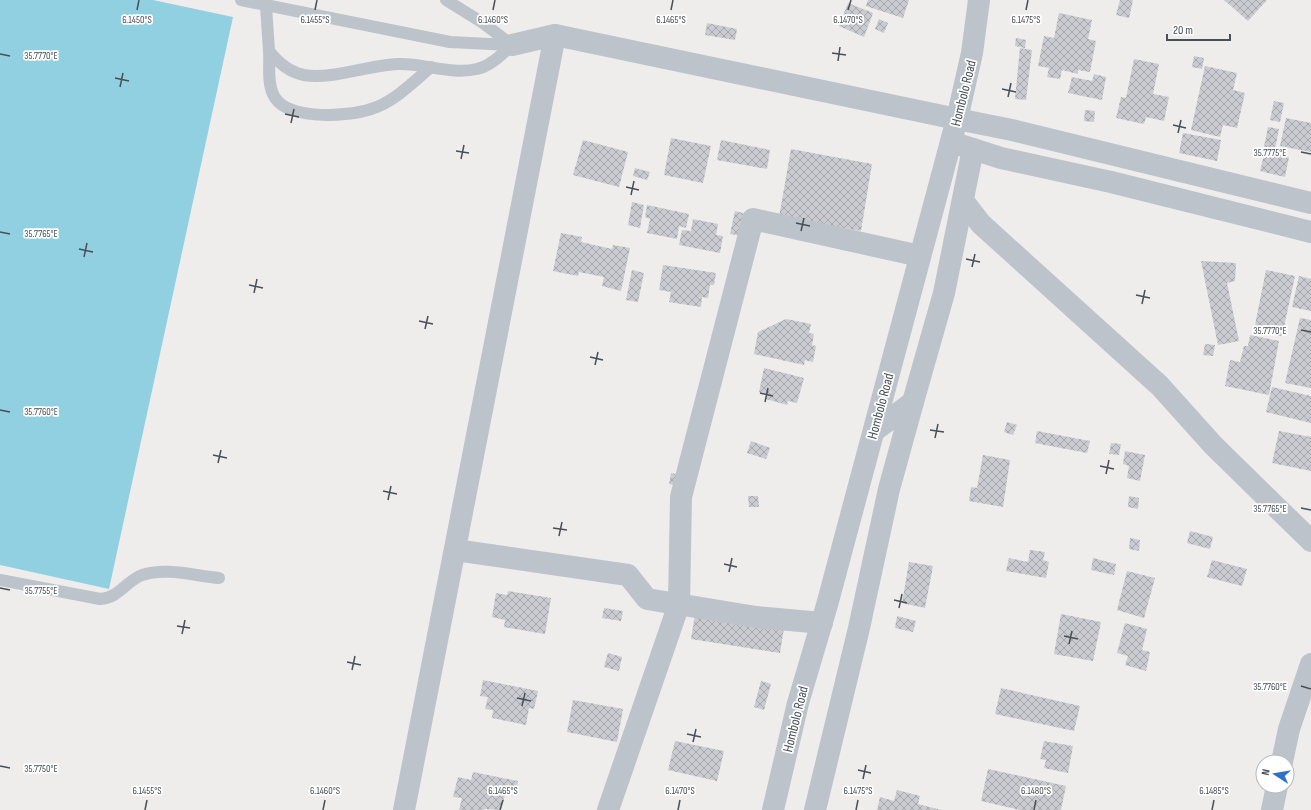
<svg xmlns="http://www.w3.org/2000/svg" width="1311" height="810" font-family="'Sofia Sans Condensed',sans-serif">
<style>
.water{fill:#91d0e0}
.building{fill:url(#building-cross-hatch)}
.lines{fill:none;stroke-linecap:round;stroke-linejoin:round}
.service{stroke:#bcc3ca;stroke-width:12}
.minor{stroke:#bcc3ca;stroke-width:22}
.tertiary{stroke:#bcc3ca;stroke-width:22}
.ticks{fill:none;stroke:#474f57;stroke-width:1.5}
.labels{text-anchor:middle;stroke-width:3.5;stroke-linejoin:round;paint-order:stroke}
.street-label{font-size:14px;fill:#474f57;stroke:#fff}
.ticks-label{font-size:10px;text-anchor:middle;fill:#474f57;stroke:#fff;stroke-width:3.5;stroke-linejoin:round;paint-order:stroke}
</style>
<defs>
<pattern id="building-cross-hatch" width="8" height="8" patternUnits="userSpaceOnUse"><rect width="8" height="8" fill="#cacbd0"/><path d="M0 0l8 8M0 8l8-8" fill="none" stroke="#a6a7ac"/></pattern>
</defs>
<rect width="100%" height="100%" fill="#efecec"/>
<path class="water" d="M0,0H153L233,17L109,589L0,565Z"/>
<g class="building">
<path d="M868,0H909L903,18L866,6Z"/>
<path d="M1120,0H1133L1129,18L1116,15Z"/>
<path d="M1224,0H1267L1248,21Z"/>
<path d="M848,3L873,13L864,37L839,26Z"/>
<path d="M1059,13L1092,20L1088,39L1096,41L1090,72L1078,70V74L1062,70L1060,79L1047,77L1049,68L1038,66L1044,36L1054,38Z"/>
<path d="M879,19L888,23L884,33L875,29Z"/>
<path d="M707,23L737,29L735,40L705,35Z"/>
<path d="M1016,38L1026,40L1025,48L1015,46Z"/>
<path d="M1020,48L1032,50L1026,100L1015,99Z"/>
<path d="M1194,56L1204,58L1202,69L1192,67Z"/>
<path d="M1134,59L1159,64L1153,94L1169,97L1164,121L1146,117L1144,124L1116,118L1121,97L1126,98Z"/>
<path d="M1205,66L1237,73L1233,90L1245,93L1237,128L1223,125L1220,137L1191,130Z"/>
<path d="M1094,74L1106,77L1102,100L1068,93L1072,77L1092,81Z"/>
<path d="M1274,101L1284,103L1280,122L1270,120Z"/>
<path d="M1085,110L1095,111L1094,122L1084,121Z"/>
<path d="M1286,118L1311,123V152L1280,146Z"/>
<path d="M1268,127L1279,129L1275,149L1264,147Z"/>
<path d="M1183,133L1221,140L1217,161L1179,153Z"/>
<path d="M671,138L711,146L703,183L664,175Z"/>
<path d="M583,140L628,152L619,187L573,175Z"/>
<path d="M721,140L770,150L767,169L717,160Z"/>
<path d="M791,149L872,164L861,231L779,217Z"/>
<path d="M1265,151L1289,157L1285,177L1260,171Z"/>
<path d="M635,168L650,172L647,180L633,176Z"/>
<path d="M632,202L644,205L640,228L628,225Z"/>
<path d="M647,205L689,214L686,228L679,226L677,239L647,233L650,219L645,217Z"/>
<path d="M735,211L747,214L742,236L730,234Z"/>
<path d="M693,219L718,224L716,235L723,236L720,253L679,245L682,230L691,231Z"/>
<path d="M561,233L582,237L581,242L612,249L613,245L630,248L621,291L602,286L604,277L579,272L578,276L553,271Z"/>
<path d="M1201,261L1236,263L1235,281L1227,283L1239,341L1218,345Z"/>
<path d="M663,265L716,273L714,285H710L708,298L702,297L701,307L669,302L671,292L659,290Z"/>
<path d="M632,270L644,273L638,302L626,300Z"/>
<path d="M1266,270L1295,276L1282,336L1254,330Z"/>
<path d="M1299,276L1311,279V311L1292,307Z"/>
<path d="M1300,318L1311,320V388L1285,383Z"/>
<path d="M786,319L811,324L809,333L814,334L812,345L816,346L813,362L805,360L804,365L754,354L758,332Z"/>
<path d="M1250,335L1279,341L1269,395L1225,386L1230,360L1240,362L1244,346H1248Z"/>
<path d="M1205,344L1215,345L1213,356L1203,355Z"/>
<path d="M764,368L804,378L797,403L788,401L787,405L766,399L768,394L759,392Z"/>
<path d="M1272,387L1311,396V423L1266,412Z"/>
<path d="M1007,422L1017,425L1013,435L1004,432Z"/>
<path d="M1037,431L1090,441L1087,453L1035,443Z"/>
<path d="M1279,431L1311,437V471L1272,463Z"/>
<path d="M751,441L770,448L766,459L747,453Z"/>
<path d="M1111,443L1121,444L1119,455L1109,454Z"/>
<path d="M1125,451L1145,455L1140,481L1127,478L1129,466L1123,464Z"/>
<path d="M983,455L1010,460L1003,507L969,501L971,487L977,488Z"/>
<path d="M671,473L681,475L679,486L669,484Z"/>
<path d="M748,496H758L759,507H749Z"/>
<path d="M1129,496L1139,498L1138,509L1128,507Z"/>
<path d="M1190,531L1213,537L1210,549L1187,543Z"/>
<path d="M1130,538L1140,540L1139,551L1129,549Z"/>
<path d="M1030,550L1045,552L1043,560L1049,562L1046,578L1006,571L1009,558L1028,562Z"/>
<path d="M1093,558L1116,564L1114,575L1091,570Z"/>
<path d="M1212,560L1247,569L1242,586L1207,577Z"/>
<path d="M909,562L933,566L925,608L902,603Z"/>
<path d="M1127,571L1155,578L1144,618L1117,610Z"/>
<path d="M508,591L551,598L545,634L504,627L505,620L492,617L496,593L507,595Z"/>
<path d="M604,608L623,611L621,621L602,618Z"/>
<path d="M695,614L784,628L780,653L691,639Z"/>
<path d="M1061,614L1101,622L1093,661L1054,654Z"/>
<path d="M897,616L916,621L913,632L895,628Z"/>
<path d="M1125,623L1147,629L1142,650L1150,652L1146,671L1125,665L1128,656L1117,653Z"/>
<path d="M608,653L622,657L619,671L604,667Z"/>
<path d="M483,680L538,691L534,709L529,708L526,725L492,718L493,710L485,709L488,697L480,696Z"/>
<path d="M761,681L771,684L764,710L754,707Z"/>
<path d="M1001,688L1080,706L1074,731L995,714Z"/>
<path d="M573,700L623,709L617,742L567,732Z"/>
<path d="M675,741L724,751L717,781L668,770Z"/>
<path d="M1044,741L1073,746L1068,773L1044,768L1046,760L1040,759Z"/>
<path d="M988,769L1066,786L1061,810H1020L981,801Z"/>
<path d="M473,772L518,781L516,793L506,791L501,810L485,809L484,810H459L462,798L453,797L458,777L471,780Z"/>
<path d="M897,790L920,796L918,804L941,810H877L880,797L894,801Z"/>
</g>
<g class="lines">
<g class="service">
<path d="M241,0L450,42L512,45"/>
<path d="M446,0L483,23L512,45"/>
<path d="M266,6L269,51C279,63 289,72 304,75C333,80 368,65 398,64C424,63 451,75 477,69C491,66 502,54 512,45"/>
<path d="M269,51C270,64 267,82 273,94C284,121 348,117 371,109C394,102 413,82 431,67"/>
<path d="M0,580L100,599C119,598 126,581 142,575C166,567 195,576 219,578"/>
</g>
<g class="minor">
<path d="M512,45L555,35L957,119"/>
<path d="M951,142L1001,158L1111,182L1311,232"/>
<path d="M964,202L981,224L1160,386L1213,445L1311,541"/>
<path d="M874,431L913,402L944,293L973,149"/>
<path d="M455,550L628,575L647,599L756,617L822,623"/>
<path d="M1282,762L1289,729L1311,664"/>
<path d="M404,810L555,35"/>
<path d="M608,810L679,604L681,497L753,219L920,256"/>
<path d="M815,810L859,628L889,489L913,402"/>
<path d="M1272,810L1277,786"/>
</g>
<g class="tertiary">
<path d="M957,119L1012,130L1311,203"/>
<path d="M773,810L798,703L827,605L957,119L972,53L979,0"/>
</g>
</g>
<path class="ticks" d="M137,10L139,0M315,10L317,0M493,10L495,0M671,10L673,0M848,10L851,0M1026,10L1028,0M832,53L846,55M0,54L10,56M838,61L840,47M115,78L129,81M120,87L123,73M1002,89L1016,92M1008,97L1011,83M285,114L299,117M291,123L294,109M1173,125L1186,128M1178,133L1181,120M456,151L469,153M1301,152L1311,154M461,159L464,145M626,187L639,190M631,195L634,181M796,223L810,226M801,231L804,218M0,232L10,234M79,249L93,252M84,257L87,243M966,259L980,262M972,267L975,254M249,285L263,288M254,293L257,279M1136,295L1150,298M1142,304L1145,290M419,321L433,324M425,329L428,316M1301,330L1311,332M590,357L603,360M595,365L598,352M760,393L773,396M765,402L768,388M0,410L10,412M930,430L944,432M935,438L938,424M213,455L227,458M218,463L221,450M1100,466L1114,469M1106,474L1109,460M383,491L397,494M388,500L391,486M1301,508L1311,510M553,528L567,530M559,536L562,522M724,564L737,567M729,572L732,558M0,588L10,590M894,600L907,603M899,608L902,594M177,626L190,628M182,634L185,620M1064,636L1078,639M1069,644L1072,631M347,662L361,665M352,670L355,656M1301,686L1311,689M517,698L531,701M522,706L525,693M687,734L701,737M693,742L696,729M0,766L10,768M858,770L871,773M863,779L866,765M145,810L147,800M323,810L325,800M500,810L503,800M678,810L680,800M856,810L858,800M1034,810L1036,800M1212,810L1214,800"/>
<g class="labels">
<g class="street-label">
<text transform="translate(963 93) rotate(-76)" y="5">Hombolo Road</text>
<text transform="translate(880 406) rotate(-75)" y="5">Hombolo Road</text>
<text transform="translate(795 719) rotate(-76)" y="5">Hombolo Road</text>
</g>
</g>
<g class="ticks-label">
<text x="137" y="23">6.1450°S</text>
<text x="315" y="23">6.1455°S</text>
<text x="493" y="23">6.1460°S</text>
<text x="671" y="23">6.1465°S</text>
<text x="848" y="23">6.1470°S</text>
<text x="1026" y="23">6.1475°S</text>
<text x="41" y="59">35.7770°E</text>
<text x="1270" y="156">35.7775°E</text>
<text x="41" y="237">35.7765°E</text>
<text x="1270" y="334">35.7770°E</text>
<text x="41" y="415">35.7760°E</text>
<text x="1270" y="512">35.7765°E</text>
<text x="41" y="594">35.7755°E</text>
<text x="1270" y="690">35.7760°E</text>
<text x="41" y="772">35.7750°E</text>
<text x="147" y="794">6.1455°S</text>
<text x="325" y="794">6.1460°S</text>
<text x="503" y="794">6.1465°S</text>
<text x="680" y="794">6.1470°S</text>
<text x="858" y="794">6.1475°S</text>
<text x="1036" y="794">6.1480°S</text>
<text x="1214" y="794">6.1485°S</text>
</g>
<g transform="translate(1275 774) rotate(282)"><circle r="19" fill="#ffffff" stroke="#b5b9bc"/>
<path d="M0-3L7 15L0 10L-7 15Z" fill="#2e71c7"/>
<text y="-6" font-size="11" font-weight="bold" text-anchor="middle" fill="#474f57">N</text>
</g>
<path d="M1167 34v6h63v-6" fill="none" stroke="#474f57" stroke-width="2"/>
<text x="1173" y="34" font-size="12" fill="#474f57" stroke="#ffffff" stroke-width="3" paint-order="stroke">20 m</text>
</svg>
